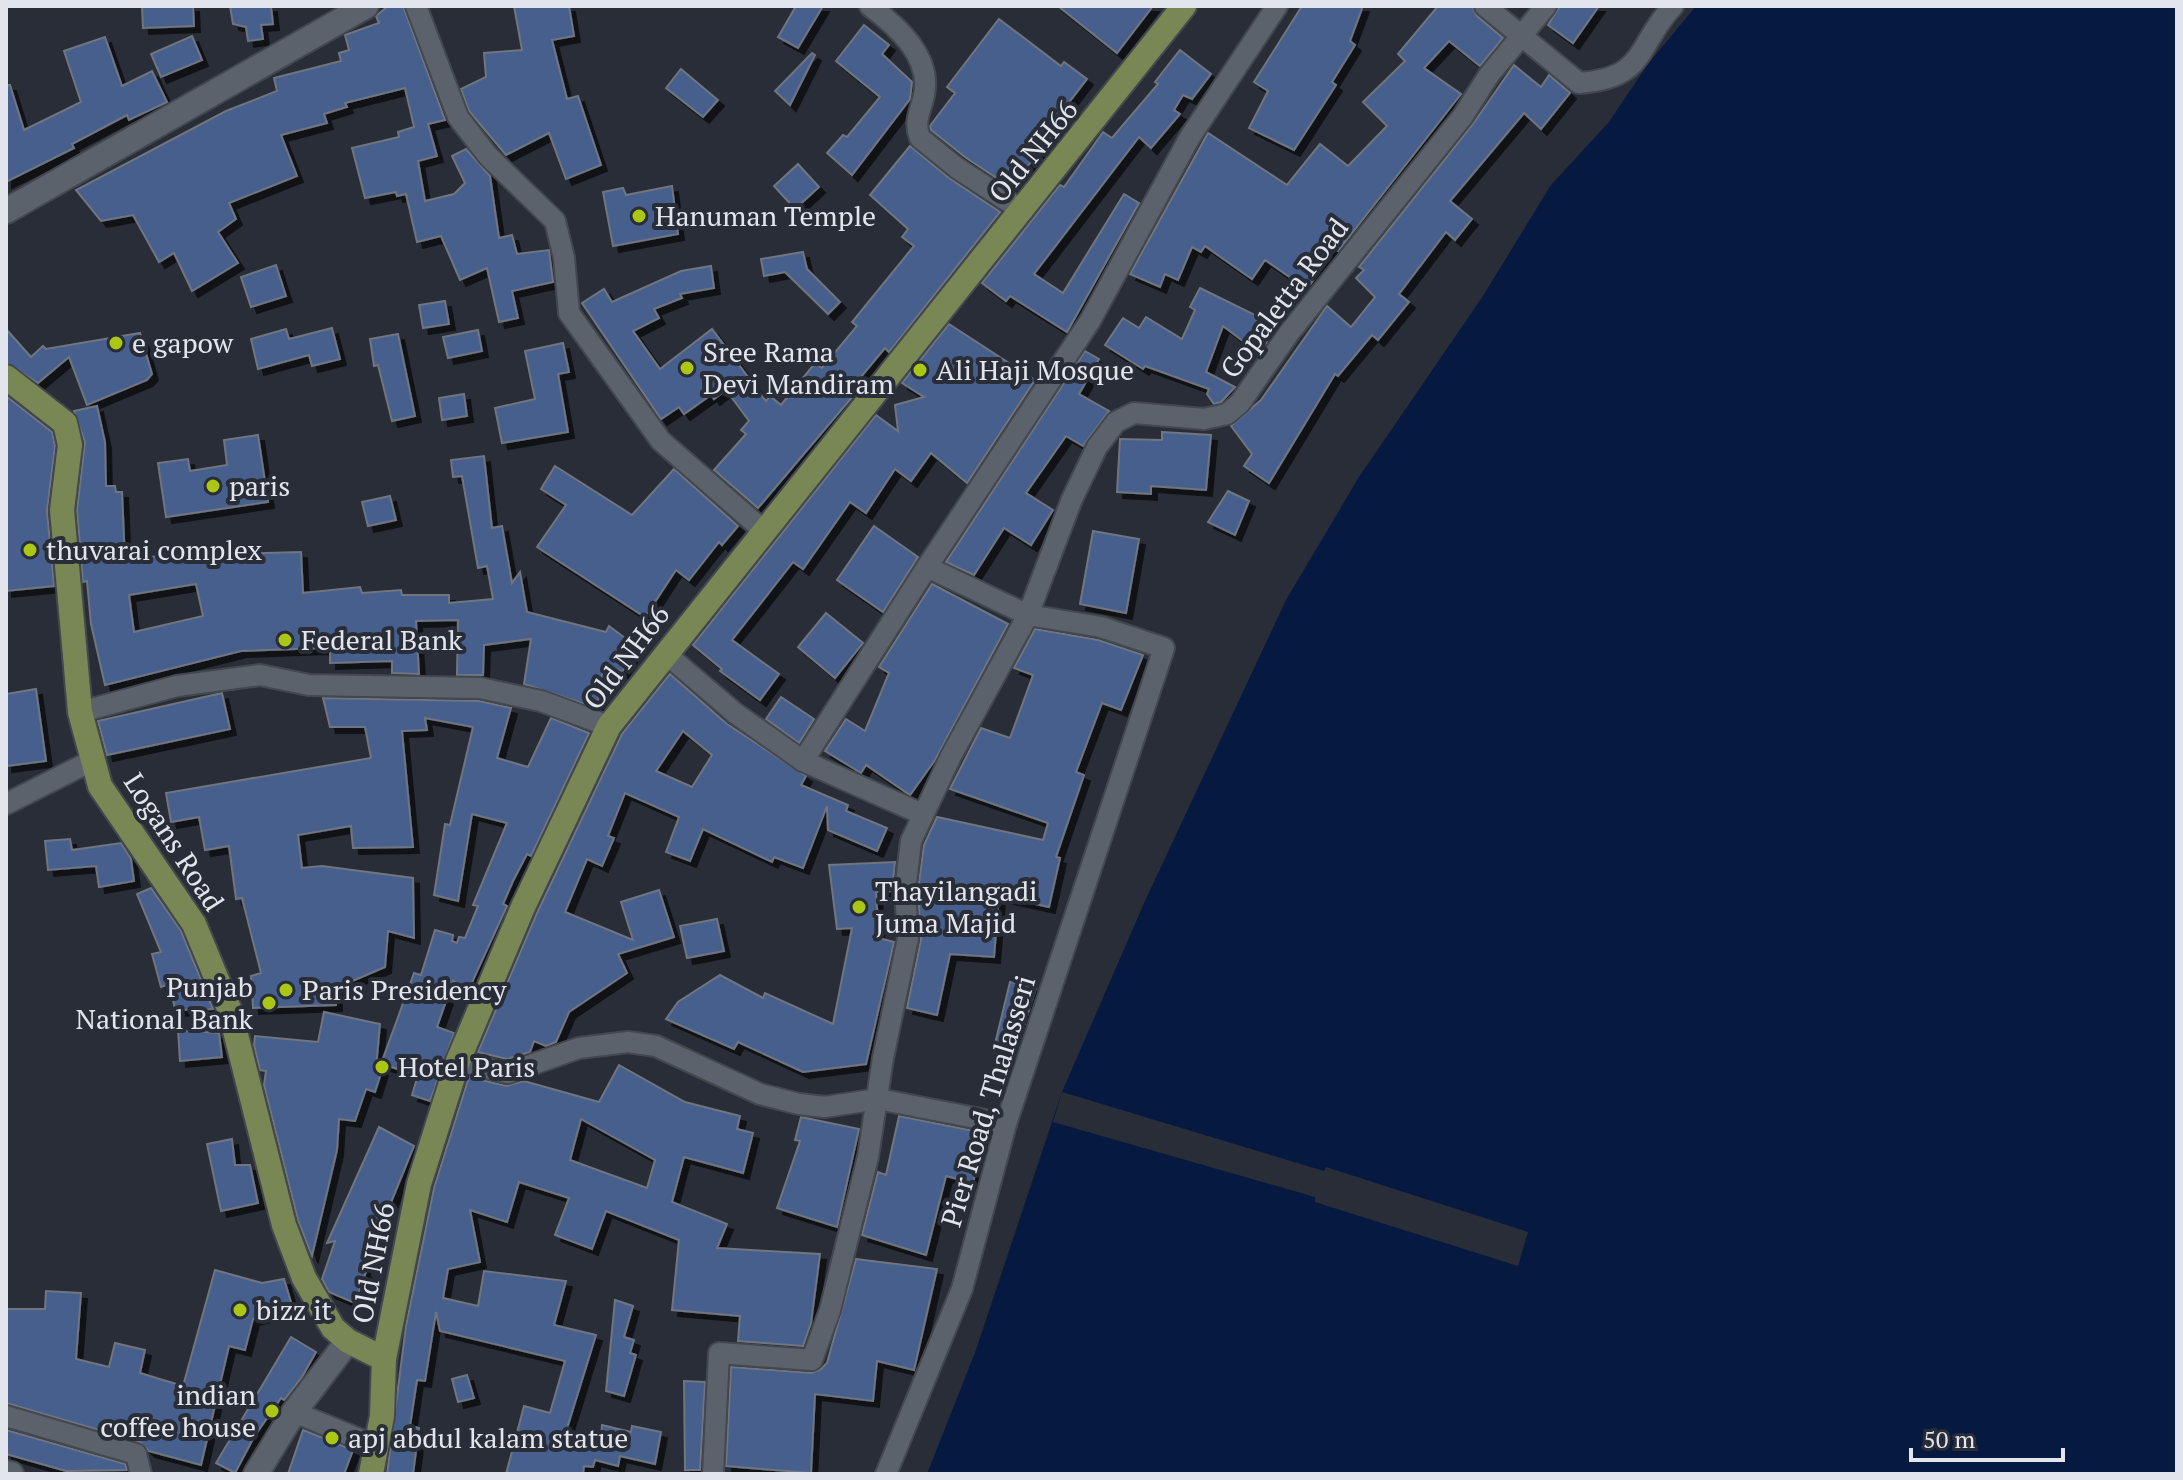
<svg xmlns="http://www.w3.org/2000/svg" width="2183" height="1480" font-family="'PT Serif',serif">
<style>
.water{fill:#061941}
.pier{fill:#282d37}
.building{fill:#475f8d;stroke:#6f7580;stroke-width:2;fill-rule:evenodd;filter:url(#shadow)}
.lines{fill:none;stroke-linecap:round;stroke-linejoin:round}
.street-casing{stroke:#43484f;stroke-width:24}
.secondary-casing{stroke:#43484f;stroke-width:28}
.primary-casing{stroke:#43484f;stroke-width:28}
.street{stroke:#5c626c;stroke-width:20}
.secondary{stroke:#5c626c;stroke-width:24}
.primary{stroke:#798755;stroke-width:24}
.poi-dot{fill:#abc614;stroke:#282d37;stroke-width:3}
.labels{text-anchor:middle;stroke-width:8;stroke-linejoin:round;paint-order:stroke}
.street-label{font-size:28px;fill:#e2e5ec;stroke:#282d37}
.poi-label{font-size:28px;fill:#e2e5ec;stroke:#282d37;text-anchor:start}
</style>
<defs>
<filter id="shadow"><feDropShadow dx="6" dy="6" stdDeviation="0" flood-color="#0009"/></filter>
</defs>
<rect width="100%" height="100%" fill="#282d37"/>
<path class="water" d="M1696,6H2177V1474H927L976,1350L1062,1092L1145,901L1286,600L1359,477L1483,296L1551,185L1609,122L1648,64Z"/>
<path class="pier" d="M1062,1092L1324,1171L1326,1167L1528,1232L1518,1266L1315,1202V1197L1053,1122Z"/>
<g class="building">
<path d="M142,6H193L194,26L143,28Z"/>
<path d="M230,6H271L273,24L261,25L263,39L248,41L246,27L233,24Z"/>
<path d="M388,6H403L445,120L428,124L437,156L418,161L425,201L454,194L465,183L452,156L466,149L490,176L499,238L512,235L517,254L549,250L553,282L512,291L518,318L499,322L487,268L460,280L441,236L417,242L406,194L397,196L396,192L365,198L352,148L399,137L398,132L414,127L405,88L345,103L347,107L324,114L327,123L281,135L297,176L229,203L236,219L218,232L238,263L192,291L174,253L159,262L133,215L101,221L76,190L226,111L277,91L274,78L341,61L339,53L349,50L345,35L379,23L376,16Z"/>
<path d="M514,6H569L574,36L552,40L567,99L578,96L601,165L566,179L549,133L506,155L469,111L461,89L486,77L484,53L522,50Z"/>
<path d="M796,6H823L798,48L778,37Z"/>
<path d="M1058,6H1153L1117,53Z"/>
<path d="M1302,6H1363L1350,41L1355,45L1332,82L1336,85L1294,150L1249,128L1268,91L1254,82Z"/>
<path d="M1438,6H1472L1477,16L1503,38L1480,66L1449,41L1424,68L1461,94L1338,251L1335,249L1307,289L1265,260L1252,279L1205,246L1201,252L1192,247L1178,280L1165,274L1160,287L1130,274L1208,133L1287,185L1320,144L1348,166L1387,126L1363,102L1405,61L1398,54Z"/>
<path d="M1599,6L1573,43L1548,25L1560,6Z"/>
<path d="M999,19L1061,66L1064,62L1087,79L1054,122L1061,127L1010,187L965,157L931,130L930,126L955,93L947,87Z"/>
<path d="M864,25L889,45L882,54L912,82L910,99L852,175L827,153L843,135L847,137L880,97L836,61Z"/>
<path d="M192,36L202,60L161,77L151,54Z"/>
<path d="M105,37L122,86L152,71L167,102L129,120L127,115L72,144L74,148L6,182V85H10L24,130L81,102L64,51Z"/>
<path d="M1180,50L1211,74L1192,99L1183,95L1174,110L1180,114L1151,148L1139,137L1034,274L1063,293L1124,194L1139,203L1067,332L1010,296L1006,301L982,283L1060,185L1064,187L1103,132L1112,138L1158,84L1155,82Z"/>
<path d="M812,53L815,55L790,105L775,91Z"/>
<path d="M1514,65L1541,87L1549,75L1570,93L1541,129L1524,113L1450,201L1472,219L1455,240L1446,232L1399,294L1409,302L1378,340L1372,335L1338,376L1335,374L1269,483L1244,466L1252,454L1231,426L1261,400L1327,306L1351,327L1375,297L1356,278L1364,270L1359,267L1473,124Z"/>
<path d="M681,69L718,100L703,117L666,88Z"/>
<path d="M910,146L949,178L1000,212L889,352L885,348L849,391L854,395L758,508L714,470L746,434L741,430L749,421L726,390L714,399L711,395L684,414L679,407L661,419L582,303L604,289L612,302L681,271L711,266L714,288L680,294L682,298L654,309L659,318L633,331L660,369L712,329L766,401L770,396L781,405L815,363L822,368L857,326L852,322L914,246L902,237L908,229L870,195Z"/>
<path d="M798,164L819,187L795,209L774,186Z"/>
<path d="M672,186L678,234L613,246L603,192L623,188L626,195Z"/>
<path d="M803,252L807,269L840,302L828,314L785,272L764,276L761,259Z"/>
<path d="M276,265L286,296L251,307L241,277Z"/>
<path d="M1200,288L1253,314L1275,330L1259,353L1223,326L1206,372L1235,387L1221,402L1214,404L1207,394L1209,389L1145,366L1143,369L1105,345L1123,318L1139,328L1146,317L1182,339L1195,310L1190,307Z"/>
<path d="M445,301L449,324L423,328L419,305Z"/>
<path d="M949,324L1035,380L967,483L931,453L911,481L895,469L866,513L850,502L803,569L793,562L732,640L779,674L760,700L720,671L722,669L693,645L876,415L898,431L895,405L924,397L902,383Z"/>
<path d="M332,328L340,359L312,366L309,355L258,369L251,339L286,329L289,339Z"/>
<path d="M6,329L31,357L43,346L46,349L140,333L152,374L147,380L87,405L69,357L38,383L6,362Z"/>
<path d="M478,330L482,351L448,358L443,337Z"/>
<path d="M398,334L415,416L392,421L378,365L374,366L370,339Z"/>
<path d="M563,343L569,372L558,374L568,432L502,443L495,408L535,399L525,351Z"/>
<path d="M1085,351L1099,359L1079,394L1109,411L1083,446L1066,436L1026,493L1053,510L1031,545L1004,528L974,575L946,562Z"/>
<path d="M464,394L467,416L442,420L439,398Z"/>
<path d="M6,396L52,432L55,446L47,511L54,586L6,591Z"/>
<path d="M97,406L105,442L106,486H115L116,492H122L125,561L171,554V559L225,547L226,554L301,552L303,593L360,587L362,593L401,590L402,595H449V603L493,599L487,566L478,568L462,476L453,477L451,460L484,456L492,528L502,526L512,583L520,572L527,612L606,632L609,626L637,647L622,672L604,662L597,708L524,684L531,639L484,645L483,675H457L458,620L416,621L419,674L392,673V661L330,663V649L324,648L241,651L105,685L91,624L87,581L83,582L77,510L85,442L74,411ZM196,584L203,616L134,632L129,595Z"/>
<path d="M1162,432L1211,435L1206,490L1151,486V494L1117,492L1120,439L1162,440Z"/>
<path d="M258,435L268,502L166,517L158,463L188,459L190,471L227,465L224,440Z"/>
<path d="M555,466L632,515L674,469L738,526L722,545L719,542L689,580L676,570L645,617L537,547L566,505L541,489Z"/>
<path d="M1228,491L1249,501L1235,535L1208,522Z"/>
<path d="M390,496L396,520L368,526L362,502Z"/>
<path d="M874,526L918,557L883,612L837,580Z"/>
<path d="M1093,531L1139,539L1126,613L1080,604Z"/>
<path d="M932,584L1008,624L935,760L910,795L866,765L861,773L825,751L846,719L865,731L889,673L879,667Z"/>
<path d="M826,613L863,643L835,678L798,647Z"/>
<path d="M1035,629L1098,640L1143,655L1121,710L1102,703L1076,772L1084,775L1056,857L1060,858L1049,907L999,896L994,957L950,954L937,1015L907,1008L921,940L918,891L924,845L937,817L1043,840L1048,823L950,789L981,728L1010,738L1033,675L1014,668Z"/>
<path d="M670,674L727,724L806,776L801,785L848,805L846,811L887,828L877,851L828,830L827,806L803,868L774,857L772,862L703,829L690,861L666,852L679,817L625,793L608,836L614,838L602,866L587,859L565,912L633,940L621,902L659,890L674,937L618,954L627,973L569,1012L556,1042L546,1046L534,1041L530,1052L507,1059L478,1052L537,913L622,734ZM683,731L712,755L692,787L656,771Z"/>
<path d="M36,689L46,761L6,766V694Z"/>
<path d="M222,693L230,729L107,755L98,721Z"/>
<path d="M781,697L814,719L799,743L766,719Z"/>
<path d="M323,698L479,701L511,708L497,758L528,767L551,718L589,733L531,856L527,854L513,881L503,904L507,906L469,989L453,981L437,1027L454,1033L430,1101L412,1095L418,1075L381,1064L414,973L421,975L435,930L453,935L452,941L457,943L459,937L465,938L478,906L473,905L507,823L472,814L458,901L434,895L445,824L450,825L473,727L425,718L427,730L402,731L413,847L353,848L351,826L298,835L302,868L322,866L413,878L414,938L388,931L385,967L336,988V1005L253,1008L251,976L261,973L242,898L236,899L229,846L205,850L199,817L171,822L166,793L371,758L365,727H330Z"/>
<path d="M70,839L72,850L121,843L131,859L134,881L99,887L96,866L48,870L45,841Z"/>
<path d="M895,862L892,891L876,892L879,938L894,942L866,1064L803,1072L738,1042L734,1049L666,1019L678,1002L720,975L763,998L765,993L833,1024L852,928L837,929L829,865Z"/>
<path d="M151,888L181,931L213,1009L175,1010L170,984L161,987L152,954L161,952L137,894Z"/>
<path d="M717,919L724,951L687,958L680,926Z"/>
<path d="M1010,982L1036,988L1014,1057L993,1052Z"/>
<path d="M324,1012L380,1024L376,1068L382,1070L375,1092L366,1089L355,1121L339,1119L337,1150L312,1256L298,1220L264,1085L266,1071L260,1070L254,1045L255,1036L318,1042Z"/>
<path d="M178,1030L219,1033L222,1057L180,1061Z"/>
<path d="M619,1065L685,1102L740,1116L737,1129L753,1133L743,1173L684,1157L672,1202L727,1224L717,1248L820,1254L811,1323L803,1346L738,1341L740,1316L672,1310L679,1240L606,1211L592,1249L555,1235L569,1198L519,1182L507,1222L470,1210L480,1262L448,1269L443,1298L478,1306L484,1271L566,1281L554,1325L596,1335L565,1435L601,1440L602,1425L631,1432L632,1426L661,1432L655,1464L620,1456L618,1466L595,1460L593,1467L584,1466L583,1474H506L524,1406L550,1413L565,1361L440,1331L436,1312L425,1381L417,1380L410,1426L419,1428L413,1474H387L406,1326L434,1188L469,1077L506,1086L524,1081L599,1102ZM581,1119L655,1160L647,1188L570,1160Z"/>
<path d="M899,1116L984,1133L973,1183L946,1176L926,1255L862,1235L878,1172L886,1175Z"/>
<path d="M801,1117L859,1129L837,1227L777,1208L800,1141L795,1140Z"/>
<path d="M379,1127L414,1146L363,1271L366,1272L355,1303L329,1292L322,1279L335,1241L327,1243Z"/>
<path d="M232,1139L235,1165H250L258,1203L221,1211L207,1144Z"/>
<path d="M856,1259L937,1269L914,1370L877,1361L873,1401L815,1394L811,1473L726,1466L731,1367L811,1373L820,1370L827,1363Z"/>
<path d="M215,1270L262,1283L284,1279L293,1309L253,1319L245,1350L229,1346L201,1465L149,1451L140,1442L6,1403V1309H45L46,1291L81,1293L76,1359L109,1367L115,1343L145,1350L140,1373L183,1386Z"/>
<path d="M615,1300L633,1306L624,1337L634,1340L630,1353L636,1355L624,1396L606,1391Z"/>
<path d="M291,1337L316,1352L302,1377L284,1400L281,1398L254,1437L235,1473L216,1463Z"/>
<path d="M467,1375L474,1398L458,1402L452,1379Z"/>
<path d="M684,1381L705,1382L700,1470H685Z"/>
<path d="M6,1430L125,1464L127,1470L66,1471L6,1454Z"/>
<path d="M303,1430L353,1450L344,1474H288Z"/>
</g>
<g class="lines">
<defs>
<g id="street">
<path d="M416,6L458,117L488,156L555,221L564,258L569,313L661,441L764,531"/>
<path d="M870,6C897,26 932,57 924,95C921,111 913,121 920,138L957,168L1023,211"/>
<path d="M1485,6L1579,83C1648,78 1636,45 1673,6"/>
<path d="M927,567L1090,321L1190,137L1277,6"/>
<path d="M665,653L735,713L803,761L922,814"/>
<path d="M80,712L177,686L260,675L309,685L480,688L541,701L609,726"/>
<path d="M803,761L927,567L1028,615L1101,627L1164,648L1006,1124L962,1289L886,1474"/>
<path d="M6,804L93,760"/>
<path d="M458,1061L508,1073L579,1048L628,1042L656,1046L760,1094L799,1104L825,1107L878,1099L1006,1124"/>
<path d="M294,1412L376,1446"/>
<path d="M6,1416L136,1454L141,1474"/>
<path d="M713,1474L719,1353L812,1360L830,1310L868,1157L883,1058L908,938L905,891L911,841L951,756L1028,615L1072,499L1097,447L1116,422L1134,413L1204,419L1227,414L1240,403L1289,333L1463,116L1489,75L1546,6"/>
</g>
<g id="secondary">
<path d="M6,211L366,6"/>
<path d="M6,1473L11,1474"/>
<path d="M256,1474L294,1412L348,1341"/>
</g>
<g id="primary">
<path d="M6,377L65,423L70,445L62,510L80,712L100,786L194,924L230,1011L284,1225L304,1278L333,1328L348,1341L384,1359"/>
<path d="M371,1474L382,1416L384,1359L419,1184L458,1061L523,907L609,726L1184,6"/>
</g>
</defs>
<use href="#street" class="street-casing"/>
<use href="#secondary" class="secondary-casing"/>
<use href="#primary" class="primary-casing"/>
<use href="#street" class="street"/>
<use href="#secondary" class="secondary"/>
<use href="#primary" class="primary"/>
</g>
<g class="poi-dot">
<circle cx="639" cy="216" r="8"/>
<circle cx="116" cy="343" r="8"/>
<circle cx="687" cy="368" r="8"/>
<circle cx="920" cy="370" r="8"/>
<circle cx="213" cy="486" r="8"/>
<circle cx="30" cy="550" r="8"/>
<circle cx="285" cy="640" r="8"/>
<circle cx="859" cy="907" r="8"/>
<circle cx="286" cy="990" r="8"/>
<circle cx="269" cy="1003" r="8"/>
<circle cx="382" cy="1067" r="8"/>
<circle cx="240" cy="1310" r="8"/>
<circle cx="272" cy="1411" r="8"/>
<circle cx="332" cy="1438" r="8"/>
</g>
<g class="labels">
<g class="street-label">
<text transform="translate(1033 151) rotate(-51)" y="10">Old NH66</text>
<text transform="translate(1284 298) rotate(-53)" y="10">Gopaletta Road</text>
<text transform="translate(626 657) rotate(-53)" y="10">Old NH66</text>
<text transform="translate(174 842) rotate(57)" y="10">Logans Road</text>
<text transform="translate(988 1101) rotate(-73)" y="10">Pier Road, Thalasseri</text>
<text transform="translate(373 1263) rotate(-79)" y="10">Old NH66</text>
</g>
<g class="poi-label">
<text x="655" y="226">Hanuman Temple</text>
<text x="132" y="353">e gapow</text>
<text x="703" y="362">Sree Rama<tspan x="703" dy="32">Devi Mandiram</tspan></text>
<text x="936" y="380">Ali Haji Mosque</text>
<text x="229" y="496">paris</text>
<text x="46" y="560">thuvarai complex</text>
<text x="301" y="650">Federal Bank</text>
<text x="875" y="901">Thayilangadi<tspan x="875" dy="32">Juma Majid</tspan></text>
<text x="253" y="997" text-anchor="end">Punjab<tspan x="253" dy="32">National Bank</tspan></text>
<text x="302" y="1000">Paris Presidency</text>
<text x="398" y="1077">Hotel Paris</text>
<text x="256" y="1320">bizz it</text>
<text x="256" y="1405" text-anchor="end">indian<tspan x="256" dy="32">coffee house</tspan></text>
<text x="348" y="1448">apj abdul kalam statue</text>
</g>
</g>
<rect width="2183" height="1480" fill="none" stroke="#e2e5ec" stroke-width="16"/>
<path d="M1911 1448v12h152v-12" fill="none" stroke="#e2e5ec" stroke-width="4"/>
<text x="1923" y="1448" font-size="24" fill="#e2e5ec" stroke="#282d37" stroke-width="6" paint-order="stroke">50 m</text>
</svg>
